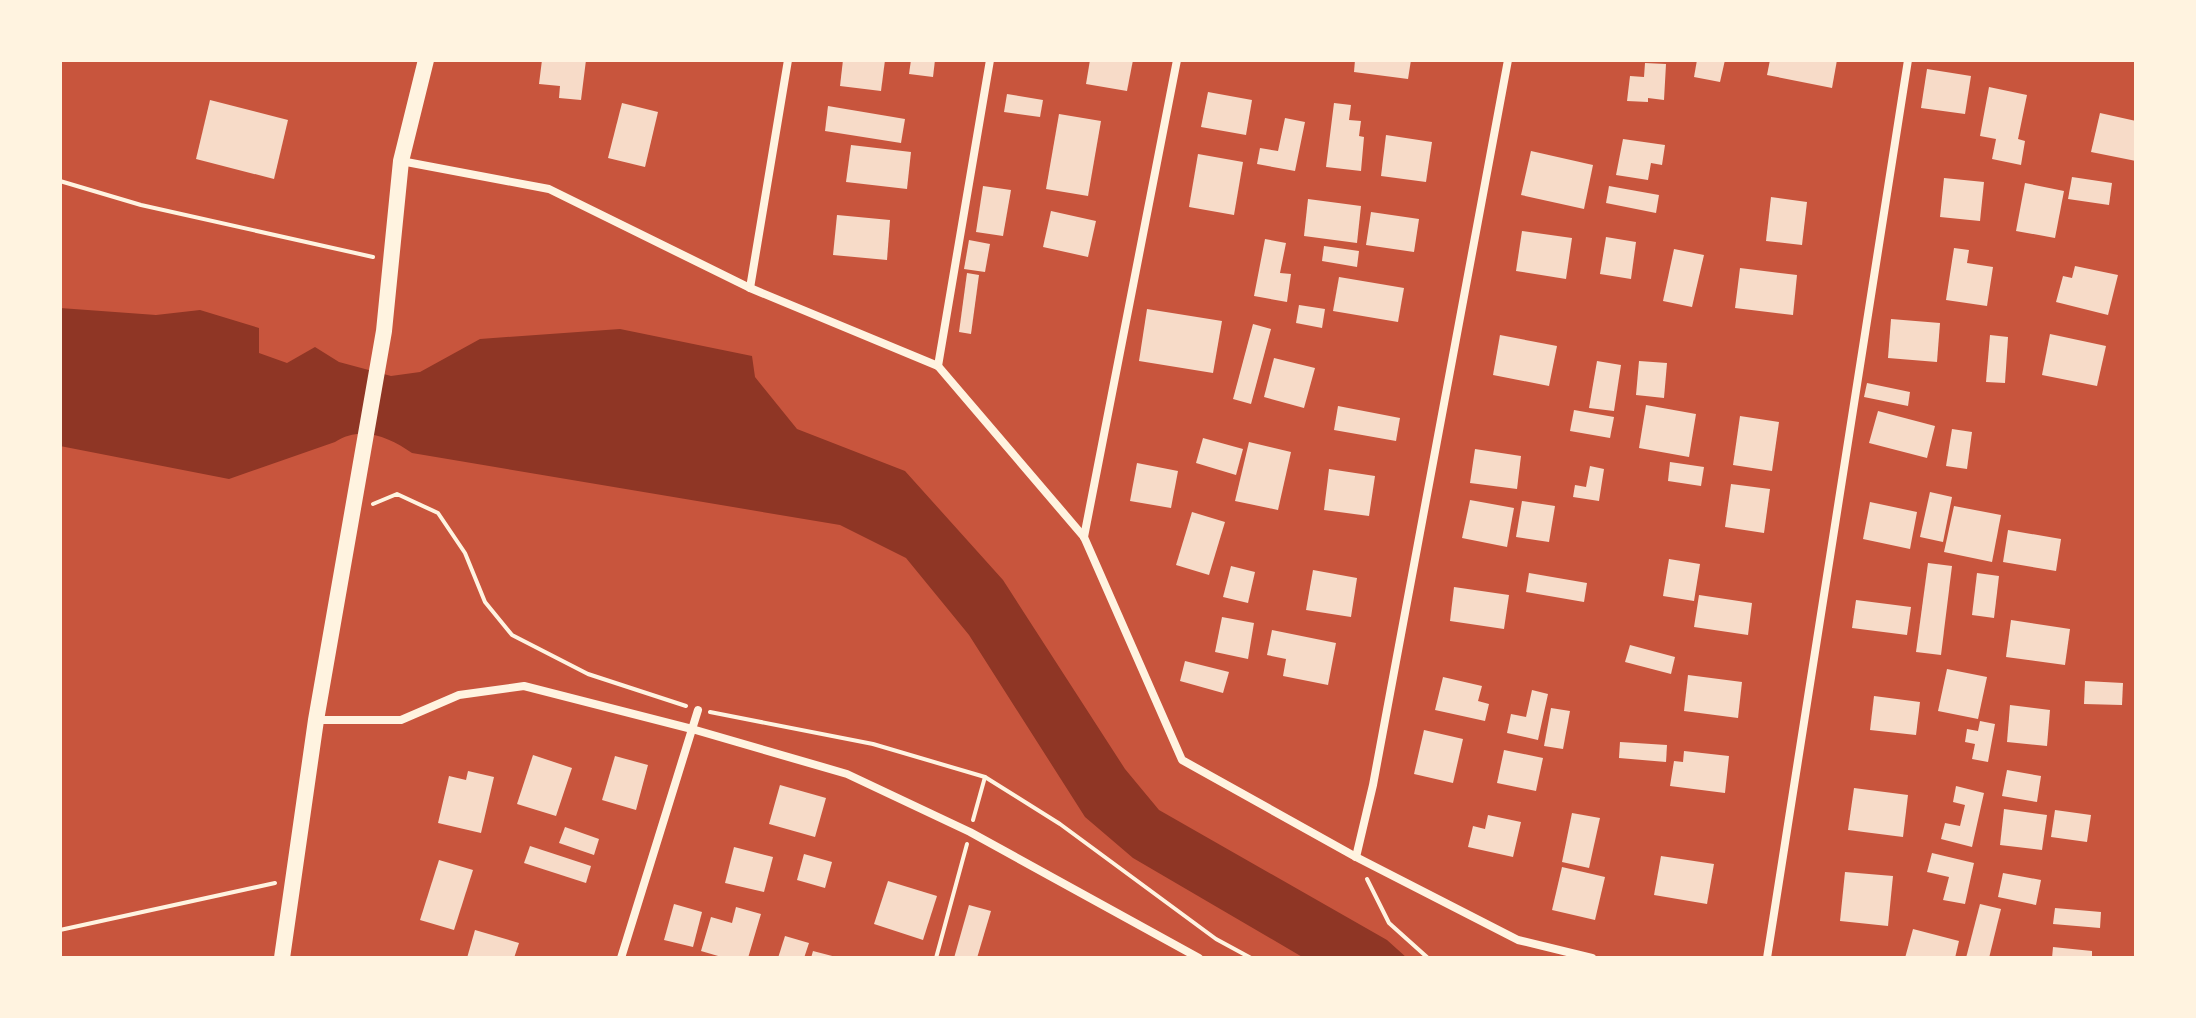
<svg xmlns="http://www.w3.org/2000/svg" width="2196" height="1018" font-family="'Nunito Sans',sans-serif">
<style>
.water{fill:#8f3625}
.building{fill:#f7dbc8}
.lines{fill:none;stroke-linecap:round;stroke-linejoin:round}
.path{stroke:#fff3e0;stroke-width:4}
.minor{stroke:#fff3e0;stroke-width:8}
.trunk{stroke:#fff3e0;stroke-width:16}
</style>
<rect width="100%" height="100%" fill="#c8553d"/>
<path class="water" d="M60,308L156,315L200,310L259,328V353L287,363L315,347L339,362L391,376L420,372L480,339L620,329L752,356L755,377L797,429L905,471L1003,580L1125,769L1159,810L1387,940L1407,958H1304L1133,858L1085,817L969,635L906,558L840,525L412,453C389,437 361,425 335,442L229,479L60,446Z"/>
<g class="building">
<path d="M542,60H586L581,100L559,98L560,86L539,84Z"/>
<path d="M843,60H885L881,91L840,86Z"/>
<path d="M911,60H935L933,77L909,74Z"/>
<path d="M1090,60H1133L1127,91L1086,84Z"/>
<path d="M1355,60H1411L1408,79L1354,72Z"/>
<path d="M1697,60H1725L1720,82L1694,77Z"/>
<path d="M1770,60H1837L1832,88L1767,75Z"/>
<path d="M1645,63L1666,64L1664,100L1648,98V102L1627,101L1630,76L1644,77Z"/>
<path d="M1927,69L1971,76L1965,114L1921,108Z"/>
<path d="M1989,87L2027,95L2018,139L2025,141L2021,165L1992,159L1996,139L1980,136Z"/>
<path d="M1208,92L1252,100L1246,135L1201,127Z"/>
<path d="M1007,94L1043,100L1040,117L1004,112Z"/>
<path d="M210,100L288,120L274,179L196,159Z"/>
<path d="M622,103L658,112L645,167L608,158Z"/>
<path d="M1334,103L1351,105L1349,120L1361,121L1359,136L1364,137L1361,171L1326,167Z"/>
<path d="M828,106L905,119L901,143L825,131Z"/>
<path d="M2100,113L2136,121V161L2091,152Z"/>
<path d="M1059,114L1101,121L1088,196L1046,189Z"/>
<path d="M1285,118L1305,122L1295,171L1257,164L1260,148L1278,151Z"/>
<path d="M1386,135L1432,142L1426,182L1381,176Z"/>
<path d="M1623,139L1665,145L1662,165L1651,163L1648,180L1616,175Z"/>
<path d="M851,145L911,152L907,189L846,182Z"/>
<path d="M1531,151L1593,165L1584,209L1521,195Z"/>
<path d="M1198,154L1243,162L1234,215L1189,207Z"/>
<path d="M2072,177L2112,183L2109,205L2068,199Z"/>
<path d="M1944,178L1984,182L1980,221L1940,217Z"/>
<path d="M2025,183L2064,191L2055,238L2016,231Z"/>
<path d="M983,186L1011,190L1003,236L976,232Z"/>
<path d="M1609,186L1659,195L1656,213L1606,203Z"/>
<path d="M1771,197L1807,202L1802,245L1766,241Z"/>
<path d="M1308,199L1361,206L1357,243L1304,236Z"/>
<path d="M1051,211L1096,221L1088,257L1043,247Z"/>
<path d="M1371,212L1419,219L1414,252L1366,245Z"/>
<path d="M837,215L890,220L887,260L833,255Z"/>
<path d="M1522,231L1572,238L1566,279L1516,271Z"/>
<path d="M1606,237L1636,242L1631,279L1600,274Z"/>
<path d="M1265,239L1286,243L1280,273L1291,274L1287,302L1254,296Z"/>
<path d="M969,240L990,244L985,272L964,269Z"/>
<path d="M1324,246L1359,251L1357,267L1322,261Z"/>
<path d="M1954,248L1969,250L1967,263L1993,267L1987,306L1946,300Z"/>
<path d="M1674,249L1704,255L1692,307L1663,301Z"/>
<path d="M2075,266L2118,275L2108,315L2056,302L2063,276L2072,278Z"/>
<path d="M1740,268L1797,275L1793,315L1735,308Z"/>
<path d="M967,273L979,275L971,334L959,332Z"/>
<path d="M1339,277L1404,288L1398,322L1333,311Z"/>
<path d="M1299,305L1325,309L1322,328L1296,323Z"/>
<path d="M1147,309L1222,321L1213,373L1139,361Z"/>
<path d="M1891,319L1940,323L1937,362L1888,358Z"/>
<path d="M1253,324L1271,329L1251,404L1233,399Z"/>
<path d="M2050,334L2106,346L2097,386L2042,375Z"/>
<path d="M1500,335L1557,346L1549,386L1493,375Z"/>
<path d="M1990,335L2008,337L2005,383L1986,382Z"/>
<path d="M1274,358L1315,368L1304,408L1264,397Z"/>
<path d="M1597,361L1621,365L1614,411L1589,408Z"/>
<path d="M1639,361L1667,363L1664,398L1636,395Z"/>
<path d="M1867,383L1910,392L1908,406L1864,397Z"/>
<path d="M1646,405L1696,414L1689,457L1639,448Z"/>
<path d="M1338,406L1400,418L1396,441L1334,430Z"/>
<path d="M1574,410L1614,417L1610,438L1570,431Z"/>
<path d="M1878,411L1935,426L1927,458L1869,443Z"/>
<path d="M1740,416L1779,422L1772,471L1733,465Z"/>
<path d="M1952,429L1972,432L1967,469L1946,466Z"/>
<path d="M1203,438L1243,449L1236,475L1196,463Z"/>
<path d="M1249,442L1291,452L1278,510L1235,501Z"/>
<path d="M1475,449L1521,456L1517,489L1470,483Z"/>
<path d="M1670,462L1704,467L1701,486L1668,481Z"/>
<path d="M1137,463L1178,471L1171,508L1130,501Z"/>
<path d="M1590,466L1604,469L1599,501L1573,497L1575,485L1586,487Z"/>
<path d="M1329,469L1375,476L1369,516L1324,510Z"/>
<path d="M1731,484L1770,489L1764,533L1725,527Z"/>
<path d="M1930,492L1952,497L1943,542L1920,537Z"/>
<path d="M1470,500L1514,508L1507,547L1462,538Z"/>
<path d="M1522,501L1555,506L1549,542L1516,537Z"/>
<path d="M1870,502L1917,512L1910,549L1863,539Z"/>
<path d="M1954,506L2001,515L1992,562L1944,552Z"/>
<path d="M1192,512L1225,522L1209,575L1176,565Z"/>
<path d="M2008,530L2061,539L2056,571L2003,562Z"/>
<path d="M1669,559L1700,564L1694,601L1663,596Z"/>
<path d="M1928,563L1952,566L1941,655L1916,652Z"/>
<path d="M1231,566L1255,572L1248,603L1223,597Z"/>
<path d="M1313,570L1357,578L1351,617L1306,610Z"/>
<path d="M1529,573L1587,583L1584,602L1526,592Z"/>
<path d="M1977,573L1999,576L1994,618L1972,615Z"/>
<path d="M1454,587L1509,595L1504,629L1450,621Z"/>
<path d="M1699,595L1752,603L1748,635L1694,627Z"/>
<path d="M1856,600L1911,607L1907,635L1852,628Z"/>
<path d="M1222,617L1254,623L1248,659L1215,652Z"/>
<path d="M2011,620L2070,629L2065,665L2006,657Z"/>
<path d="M1272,630L1336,643L1328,685L1283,676L1286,659L1267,655Z"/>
<path d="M1630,645L1675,657L1671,674L1625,662Z"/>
<path d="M1185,661L1229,672L1223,693L1180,681Z"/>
<path d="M1947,669L1987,677L1978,719L1938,711Z"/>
<path d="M1688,675L1742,682L1738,718L1684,711Z"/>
<path d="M1443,677L1482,686L1478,701L1489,704L1485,721L1435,710Z"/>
<path d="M2085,681L2123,683L2122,705L2084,704Z"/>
<path d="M1532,690L1548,694L1538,740L1507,733L1511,714L1526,717Z"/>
<path d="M1874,696L1920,702L1916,735L1870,730Z"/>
<path d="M2010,705L2050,710L2047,746L2007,742Z"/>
<path d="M1551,708L1570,711L1563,749L1544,746Z"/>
<path d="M1980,721L1995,724L1988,762L1972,759L1975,744L1965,742L1967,729L1978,731Z"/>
<path d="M1424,730L1463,739L1453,783L1414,774Z"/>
<path d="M1620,742L1667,745L1666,762L1619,758Z"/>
<path d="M1504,750L1543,758L1536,791L1497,783Z"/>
<path d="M1684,751L1729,756L1725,793L1670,786L1674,761L1683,762Z"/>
<path d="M533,755L572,768L556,816L517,804Z"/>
<path d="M615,756L648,765L636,810L602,800Z"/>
<path d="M2007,770L2041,776L2037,802L2002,796Z"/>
<path d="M468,771L494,777L481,833L438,823L449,776L466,780Z"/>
<path d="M780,785L826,798L815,837L769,824Z"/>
<path d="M1956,786L1984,793L1972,847L1941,839L1945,823L1960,826L1965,805L1953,802Z"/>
<path d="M1854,788L1908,795L1903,837L1848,830Z"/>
<path d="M2004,809L2047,815L2042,850L2000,845Z"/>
<path d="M2055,810L2091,815L2087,842L2051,837Z"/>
<path d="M1572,813L1600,818L1589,868L1562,862Z"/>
<path d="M1488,815L1521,822L1513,857L1468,847L1473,826L1485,829Z"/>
<path d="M565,827L599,839L594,855L559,843Z"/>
<path d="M530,846L591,866L586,883L524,863Z"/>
<path d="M734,847L773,857L764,892L725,883Z"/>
<path d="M1932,853L1974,863L1965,904L1943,900L1949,877L1927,872Z"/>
<path d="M804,854L832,862L825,888L797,880Z"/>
<path d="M1661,856L1714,864L1707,904L1654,895Z"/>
<path d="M439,860L473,870L454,930L420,920Z"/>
<path d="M1562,867L1605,877L1595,920L1552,910Z"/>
<path d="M1845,872L1893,876L1888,926L1840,921Z"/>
<path d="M2003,873L2041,880L2036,905L1998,897Z"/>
<path d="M888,881L937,896L923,940L874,924Z"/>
<path d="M674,904L702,912L693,947L664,940Z"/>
<path d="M1980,904L2001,909L1989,958H1966Z"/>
<path d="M969,905L991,911L977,958H954Z"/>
<path d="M736,907L761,914L748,958H725L701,951L711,917L732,923Z"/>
<path d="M2055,908L2101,912L2100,928L2053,924Z"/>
<path d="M1913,929L1959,941L1955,958H1905Z"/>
<path d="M475,930L519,943L514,958H467Z"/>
<path d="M785,936L809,943L804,958H778Z"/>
<path d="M2053,947L2092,951V958H2052Z"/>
<path d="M813,951L836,957V958H811Z"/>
</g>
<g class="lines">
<g class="path">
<path d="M60,181L141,205L373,257"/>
<path d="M373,504L397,494L438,513L465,553L485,602L512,635L588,674L686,706"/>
<path d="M710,712L873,744L985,777L1060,824L1216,939L1251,958"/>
<path d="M973,820L985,777"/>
<path d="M1367,879L1389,923L1428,958"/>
<path d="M60,930L275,883"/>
<path d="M936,958L967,844"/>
</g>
<g class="minor">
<path d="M401,161L549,189L750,288L938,366L1084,537L1182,760L1356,857L1518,940L1592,958"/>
<path d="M750,288L788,60"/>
<path d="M938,366L990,60"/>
<path d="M1084,537L1177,60"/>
<path d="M316,720H401L459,695L524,686L692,729L847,774L970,832L1199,958"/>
<path d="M1356,857L1373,785L1508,60"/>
<path d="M621,958L698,710"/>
<path d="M1767,958L1908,60"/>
</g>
<path class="trunk" d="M282,958L316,720L384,331L401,161L426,60"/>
</g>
<rect width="2196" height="1018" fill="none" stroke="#fff3e0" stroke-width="124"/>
</svg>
